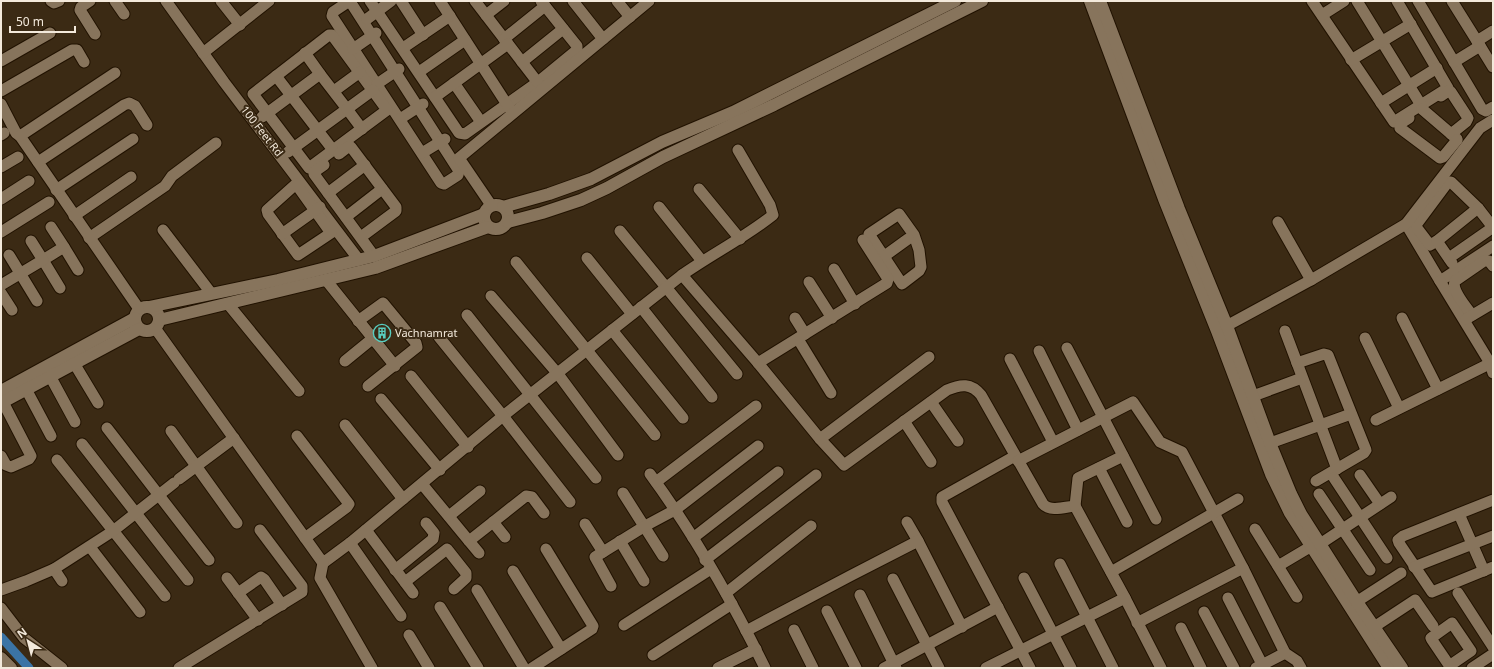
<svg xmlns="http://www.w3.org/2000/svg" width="1494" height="669" font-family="'Noto Sans',sans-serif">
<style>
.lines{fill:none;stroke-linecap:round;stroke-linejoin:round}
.canal{stroke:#3b74a5;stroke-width:9}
.minor-casing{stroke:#211200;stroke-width:13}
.tertiary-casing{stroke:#211200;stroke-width:14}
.minor{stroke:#87745c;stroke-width:11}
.tertiary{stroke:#87745c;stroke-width:12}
.labels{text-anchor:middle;stroke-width:4;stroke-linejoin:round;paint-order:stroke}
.street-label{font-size:11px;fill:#f3e9db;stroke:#3b2a14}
.poi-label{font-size:11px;fill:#f3e9db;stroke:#3b2a14;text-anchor:start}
</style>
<rect width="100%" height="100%" fill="#3b2a14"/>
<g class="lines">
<path class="canal" d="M1,637L29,668"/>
<defs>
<g id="minor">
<path d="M51,1L54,3L59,1"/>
<path d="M90,1L81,7L80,10L95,34"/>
<path d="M115,1L124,14"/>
<path d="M166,1L224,82L359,260"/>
<path d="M221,1L240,25"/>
<path d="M370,1L459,133L465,134L538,82L577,50V46L541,1"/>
<path d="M401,1L423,35"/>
<path d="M440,1L510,109"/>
<path d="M475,1L542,88"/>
<path d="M573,1L603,39"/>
<path d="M617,1L630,17"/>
<path d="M1312,1L1394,122L1448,88L1397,1"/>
<path d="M1357,1L1421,105"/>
<path d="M1418,1L1482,109L1486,111L1493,107"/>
<path d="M1452,1L1477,41L1493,31"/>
<path d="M348,2H350L353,6L459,171L458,175L444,184L441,183L332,16L333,12Z"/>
<path d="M486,15L504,1"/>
<path d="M1322,15L1344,1"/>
<path d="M367,19L391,1"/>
<path d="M329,35H332L387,110L309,168L253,94Z"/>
<path d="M504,39L545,6"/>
<path d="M1477,41L1493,67"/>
<path d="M403,48L450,16"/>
<path d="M353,49L376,33"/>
<path d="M203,53L269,1"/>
<path d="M305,53L320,74"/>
<path d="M1351,60L1411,24"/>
<path d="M1,61L50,33"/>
<path d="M522,62L563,29"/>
<path d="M1454,62L1480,46"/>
<path d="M419,72L465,40"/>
<path d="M276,76L333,150"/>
<path d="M454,83L481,122"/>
<path d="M377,84L399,69"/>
<path d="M1,91L72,50H77L84,62"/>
<path d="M334,91L360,72"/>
<path d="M1441,96L1448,91L1451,92L1468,118L1466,122L1451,134"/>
<path d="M435,97L508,44"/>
<path d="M1381,103L1437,68"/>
<path d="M1,104L16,133L20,136L139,309"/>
<path d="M1422,109L1457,139"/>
<path d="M262,117L320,74L347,109L288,152"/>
<path d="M1409,118L1401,123L1400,128L1440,158L1443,157L1457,140"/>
<path d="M400,119L423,104"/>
<path d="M362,129L347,109L373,90"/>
<path d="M1,135L4,133"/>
<path d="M20,136L115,73"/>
<path d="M422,153L445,139"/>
<path d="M339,154L348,147H351L396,207V211L361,237"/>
<path d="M38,162L124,105L129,103L135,106L147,125"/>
<path d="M324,165L314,172V174L374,256"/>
<path d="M1,167L18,157"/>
<path d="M296,184L331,233L298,255L268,214L267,210Z"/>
<path d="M699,189L740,239"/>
<path d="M56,190L133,139"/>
<path d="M328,193L365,165"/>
<path d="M1,199L29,181"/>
<path d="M491,205L459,158L649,1"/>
<path d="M659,207L702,261"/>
<path d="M899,214L914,235L919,250L921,267L919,271L902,284L869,234Z"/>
<path d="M74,216L131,177"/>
<path d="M346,217L382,189"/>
<path d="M1278,222L1311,280"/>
<path d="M1406,224L1440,281L1493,246"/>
<path d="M51,227L64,247L43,260L60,288"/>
<path d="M163,230L211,293"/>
<path d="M620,231L737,374"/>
<path d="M1,232L49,202"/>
<path d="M282,234L320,207"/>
<path d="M89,238L165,186L172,176L216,143"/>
<path d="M1437,241L1430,245L1417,228L1416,225L1448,182H1451L1478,208L1492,226V228L1449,258"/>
<path d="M64,247L78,270"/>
<path d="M9,255L37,301"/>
<path d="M587,258L632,314"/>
<path d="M879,260L908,239"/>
<path d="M516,262L655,435"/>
<path d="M1452,263L1437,241L1478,208"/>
<path d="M834,269L855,304"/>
<path d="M682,275C712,254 744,238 773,215L770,205L738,150"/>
<path d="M326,280L395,366"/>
<path d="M1440,281L1490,363L1493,373"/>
<path d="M809,282L832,318"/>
<path d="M1,285L43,260L31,241"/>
<path d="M1,293L12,310"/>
<path d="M491,296L558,374L618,455"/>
<path d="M228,304L299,391"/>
<path d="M641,307L712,397"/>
<path d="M467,315L596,478"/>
<path d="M1472,315C1467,308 1451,290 1455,281L1484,261H1489L1493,266"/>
<path d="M795,318L805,334"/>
<path d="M1402,318L1438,389"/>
<path d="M1466,319L1493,303"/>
<path d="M358,321L383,303L416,343L417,347L368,386"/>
<path d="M155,328L323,563L350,543L503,416L682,275L758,363L820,439L844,465L947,390C961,384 971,383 981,395L1043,504C1050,512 1065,507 1075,506L1125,598L986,668"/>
<path d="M612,330L683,418"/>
<path d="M1219,330L1311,280L1406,224L1480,128L1493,120"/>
<path d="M1285,331L1337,469"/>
<path d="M439,337L503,416L570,502"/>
<path d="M1365,338L1399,408"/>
<path d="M798,339L831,393"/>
<path d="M1067,348L1156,519"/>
<path d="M1039,351L1078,430"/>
<path d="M1010,359L1053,442"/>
<path d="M345,361L372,339"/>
<path d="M74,363L98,403"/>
<path d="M758,363L887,283L888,279L863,240"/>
<path d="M1297,363L1324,354L1328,355L1366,450L1364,453L1316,481"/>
<path d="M50,376L75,422"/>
<path d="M411,376L468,447"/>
<path d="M26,389L51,436"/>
<path d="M1253,396L1302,378"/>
<path d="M381,399L440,470"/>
<path d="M931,402L958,441"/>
<path d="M1376,420L1493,362"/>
<path d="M904,421L931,462"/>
<path d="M345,425L403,499"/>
<path d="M107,428L209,560"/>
<path d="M171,431L237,523"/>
<path d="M297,436L349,504L347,507L305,538"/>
<path d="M820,439L929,357"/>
<path d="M1270,443L1351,414"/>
<path d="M82,444L188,580"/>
<path d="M1,456L6,465L11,467L29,459L31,456L3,402"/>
<path d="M1015,456L942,497V502L1030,668"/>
<path d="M57,460L165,596"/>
<path d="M1018,461L1133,402L1160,442L1182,452L1243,568L1137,623"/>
<path d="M1099,468L1127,522"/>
<path d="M650,474C694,534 732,601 765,668"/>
<path d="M1360,475L1380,504"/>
<path d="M1334,478L1387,558"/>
<path d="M179,479L234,438"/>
<path d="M656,482L756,406"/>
<path d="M422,484L469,541L526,496L532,497L544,513"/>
<path d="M623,493L663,556"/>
<path d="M1319,494L1370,570"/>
<path d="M1493,500L1403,536L1398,540L1399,543L1432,592L1493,567"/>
<path d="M1075,506L1078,478L1123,456"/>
<path d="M1459,514L1484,571"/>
<path d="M449,516L480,491"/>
<path d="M493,522L505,537"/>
<path d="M907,522L918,541"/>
<path d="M585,524L603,552"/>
<path d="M1255,529L1297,597"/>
<path d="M366,530L413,593"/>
<path d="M693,538L778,472"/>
<path d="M469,541L479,553"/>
<path d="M620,541L644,581"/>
<path d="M350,543L401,616"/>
<path d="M1320,544L1391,497"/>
<path d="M90,547L140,612"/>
<path d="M705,560L816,475"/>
<path d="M323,563L320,578L372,668"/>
<path d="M1060,564L1113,668"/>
<path d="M1278,566L1310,547"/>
<path d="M1414,567L1493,536"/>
<path d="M1243,568L1285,653L1297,661L1301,668"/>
<path d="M54,569L62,581"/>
<path d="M395,570L433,539L434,533L426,523"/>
<path d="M513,571L561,649"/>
<path d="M1111,572L1238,499"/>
<path d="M227,578L258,620"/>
<path d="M1024,578L1071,668"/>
<path d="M893,579L939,668"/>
<path d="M405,582L447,549L466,573V578L454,589"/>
<path d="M611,586L595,557L645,526L675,510L758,446"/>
<path d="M1,590L26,581L54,569L113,531L174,483"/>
<path d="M477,590L524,668"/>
<path d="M238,593L261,577L264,579L282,605"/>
<path d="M726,593L811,526"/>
<path d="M1458,593L1493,647"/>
<path d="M860,595L896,668"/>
<path d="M1125,598L1161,668"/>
<path d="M1228,598L1264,668"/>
<path d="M1350,606L1401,573"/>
<path d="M440,607L478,668"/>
<path d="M1,608L24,638L62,668"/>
<path d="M827,611L856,668"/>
<path d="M1204,612L1234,668"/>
<path d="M624,625L711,569"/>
<path d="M1374,627L1415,600L1433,626"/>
<path d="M1181,628L1201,668"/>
<path d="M794,630L813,668"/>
<path d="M746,631L850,576L918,541L962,627"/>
<path d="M409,635L429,668"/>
<path d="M653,655L732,604"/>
<path d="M1449,666L1471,651L1452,623L1431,638L1432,640L1451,668"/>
<path d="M179,668L302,592V586L260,530"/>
<path d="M532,668L592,629L593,626L546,549"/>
<path d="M718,668L756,649"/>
<path d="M884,668L998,607"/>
<path d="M1256,668L1285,653"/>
<path d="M1472,668L1493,654"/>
</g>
<g id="tertiary">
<path d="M1090,1L1164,199L1217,331L1271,474L1290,513L1389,668"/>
<path d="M1100,1L1179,209L1227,326L1270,443L1291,494L1301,514L1357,602L1402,668"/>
<circle cx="496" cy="217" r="12"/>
<path d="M503,207L549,194L591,179L662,142L733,112L955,1"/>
<path d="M508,222L542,213L581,200L607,188L663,157L774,105L982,1"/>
<circle cx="147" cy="319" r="12"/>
<path d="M149,307L278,280L374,256L484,214"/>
<path d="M159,320L375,268L488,227"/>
<path d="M1,391L135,318"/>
<path d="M1,403L139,329"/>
<path d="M1,658L11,668"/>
</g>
</defs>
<use href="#minor" class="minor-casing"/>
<use href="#tertiary" class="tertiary-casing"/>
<use href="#minor" class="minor"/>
<use href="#tertiary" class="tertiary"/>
</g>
<defs>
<symbol id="building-ring" viewBox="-11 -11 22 22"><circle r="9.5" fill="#3b2a14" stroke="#58cec0" stroke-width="1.5"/><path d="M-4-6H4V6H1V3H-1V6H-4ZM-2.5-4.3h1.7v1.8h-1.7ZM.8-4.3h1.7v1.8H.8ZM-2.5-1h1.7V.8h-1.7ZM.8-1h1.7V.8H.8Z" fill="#58cec0"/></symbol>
</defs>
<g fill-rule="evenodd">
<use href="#building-ring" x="372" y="323" width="20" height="20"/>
</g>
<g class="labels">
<g class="street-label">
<text transform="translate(262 131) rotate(52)" y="4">100 Feet Rd</text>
</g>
<g class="poi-label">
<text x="395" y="337">Vachnamrat</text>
</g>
</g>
<rect width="1494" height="669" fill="none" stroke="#f3e9db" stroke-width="4"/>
<g transform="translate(28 641) rotate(324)" stroke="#3b2a14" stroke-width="3" paint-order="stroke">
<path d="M0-3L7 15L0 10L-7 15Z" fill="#f3e9db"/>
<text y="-6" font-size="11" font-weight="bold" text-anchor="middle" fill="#f3e9db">N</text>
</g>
<path d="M10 26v6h65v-6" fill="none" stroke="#f3e9db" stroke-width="2"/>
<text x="16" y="26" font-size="12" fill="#f3e9db" stroke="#3b2a14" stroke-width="3" paint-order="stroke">50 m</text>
</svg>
